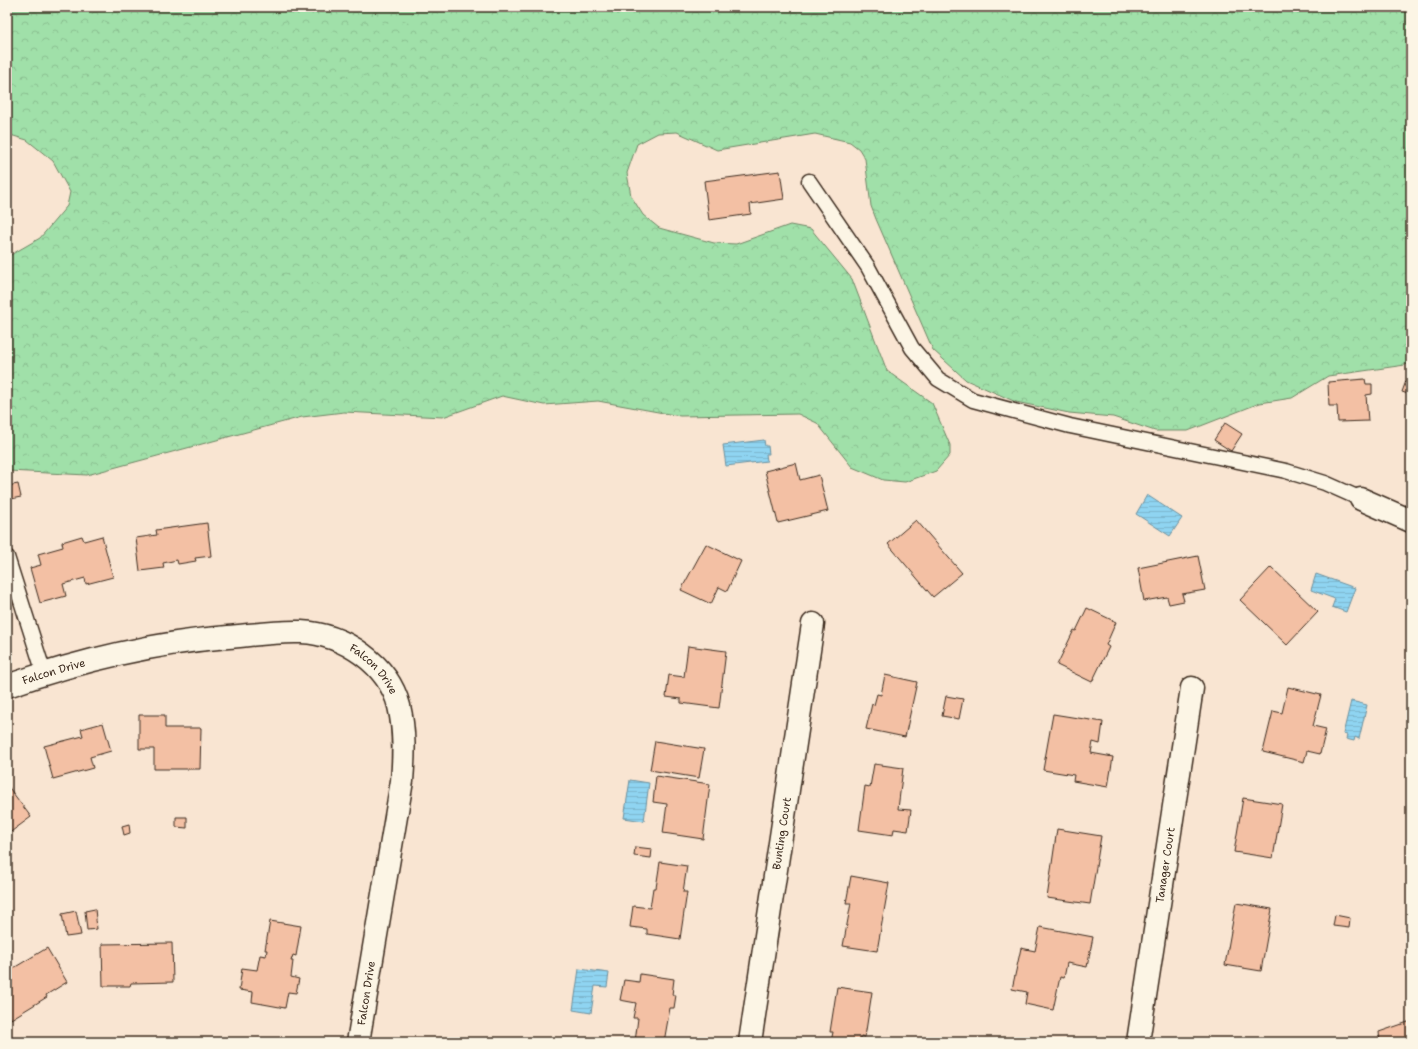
<svg xmlns="http://www.w3.org/2000/svg" width="1418" height="1049" font-family="'Shantell Sans',sans-serif">
<style>
.forest{fill:url(#forest-crowns);stroke:#6e8564}
.water{fill:url(#water-rules);stroke:#6d909d}
.building{fill:#f3c0a4;stroke:#3b2a1e}
.lines{fill:none;stroke-linecap:round;stroke-linejoin:round}
.lane-casing{stroke:#3b2a1e;stroke-width:17}
.street-casing{stroke:#3b2a1e;stroke-width:25}
.lane{stroke:#fcf5e5;stroke-width:14}
.street{stroke:#fcf5e5;stroke-width:22}
.labels{text-anchor:middle;stroke-width:3.5;stroke-linejoin:round;paint-order:stroke}
.street-label{font-size:11px;fill:#3b2a1e;stroke:#fcf5e5}
</style>
<defs>
<pattern id="forest-crowns" width="20" height="18" patternUnits="userSpaceOnUse"><rect width="20" height="18" fill="#a0e0a9"/><path d="M2 6a3 3 0 1 1 6 0M12 15a3 3 0 1 1 6 0" fill="none" stroke="#8bc091"/></pattern>
<pattern id="water-rules" width="6" height="5" patternUnits="userSpaceOnUse"><rect width="6" height="5" fill="#8fd4f1"/><path d="M0 2.5h6" fill="none" stroke="#7cb6ce"/></pattern>
</defs>
<rect width="100%" height="100%" fill="#f9e5d2"/>
<filter id="ink" filterUnits="userSpaceOnUse"><feTurbulence type="fractalNoise" baseFrequency=".025" numOctaves="2"/><feDisplacementMap in="SourceGraphic" scale="8" xChannelSelector="R" yChannelSelector="G"/><feConvolveMatrix kernelMatrix="1 2 1 2 8 2 1 2 1" color-interpolation-filters="sRGB"/></filter>
<g filter="url(#ink)">
<path class="forest" d="M7,7H1411V363L1405,365L1328,376L1292,398L1260,403L1188,431H1155L1113,417L1069,413L1016,402L966,380L933,350L876,219L871,206L865,159L859,149L850,142L815,134L717,150L677,132L658,133L637,144L627,173L631,196L643,215L659,228L714,243L736,244L790,225L811,229L852,279L887,371L932,403L950,445V455L936,471L905,482L883,480L852,467L817,423L798,414L680,416L598,401L544,405L502,396L443,417L344,412L302,417L87,475L8,471L7,257L40,238L67,206L70,192L53,161L27,140L7,134Z"/>
<g class="water">
<path d="M764,440L765,446H768L769,454H766L767,461L726,466L723,445Z"/>
<path d="M1147,495L1182,518L1170,536L1136,514Z"/>
<path d="M1316,574L1355,588L1346,612L1332,607L1335,599L1311,590Z"/>
<path d="M1351,701L1367,705L1359,739L1355,737L1354,741L1346,739L1347,735L1343,734Z"/>
<path d="M630,780L649,783L644,821L624,818Z"/>
<path d="M579,969L609,973L607,987L595,986L591,1013L573,1010Z"/>
</g>
<g class="building">
<path d="M780,171L784,199L750,204L751,214L709,220L704,181Z"/>
<path d="M1365,379L1366,384H1372V394L1366,395L1368,421L1338,422L1337,406H1329L1328,382Z"/>
<path d="M1406,381L1411,383V395L1402,392Z"/>
<path d="M1225,423L1242,434L1231,451L1214,440Z"/>
<path d="M796,463L800,480L819,475L828,511L778,523L765,471Z"/>
<path d="M18,484L21,497L11,499L8,486Z"/>
<path d="M916,520L962,573L933,597L888,544Z"/>
<path d="M207,523L211,556L195,558L196,561L178,564L177,560L163,563L164,568L140,571L136,538L157,535L156,530Z"/>
<path d="M82,536L84,541L102,536L113,577L86,584L85,578L63,584L66,596L40,603L30,568L41,565L38,554L63,547L62,542Z"/>
<path d="M706,544L741,561L727,591L719,587L711,604L681,590Z"/>
<path d="M1198,556L1205,590L1182,594L1184,601L1169,604L1167,597L1144,601L1138,568Z"/>
<path d="M1271,567L1318,612L1287,645L1240,600Z"/>
<path d="M1087,608L1116,622L1106,645L1109,647L1092,682L1057,665L1074,630L1076,631Z"/>
<path d="M688,646L726,651L719,708L681,703V699L666,697L669,675L684,677Z"/>
<path d="M885,675L917,682L905,737L866,729L872,704L874,705L877,694L881,695Z"/>
<path d="M1288,687L1321,695L1313,726L1326,729L1320,754L1307,751L1304,762L1263,752L1273,711L1282,713Z"/>
<path d="M946,696L963,699L959,719L942,716Z"/>
<path d="M1053,714L1103,722L1100,744L1093,742L1091,753L1113,757L1108,787L1073,781L1074,775L1043,770Z"/>
<path d="M139,715H165V728H201L200,769H154V749H139Z"/>
<path d="M103,723L111,751L90,757L93,768L53,779L44,746L83,736L81,729Z"/>
<path d="M655,741L704,749L699,778L650,770Z"/>
<path d="M874,764L903,768L898,809L911,810L908,831L894,829L893,835L859,830L865,786L870,787Z"/>
<path d="M656,776L710,784L703,839L663,833L667,804L653,802Z"/>
<path d="M7,785L31,817L8,834L11,837L7,840Z"/>
<path d="M1243,798L1282,804L1273,858L1234,852Z"/>
<path d="M176,817H187V828L176,827Z"/>
<path d="M129,824L130,833L124,835L122,826Z"/>
<path d="M1057,829L1101,836L1090,904L1047,898Z"/>
<path d="M635,847L652,849L651,858L634,856Z"/>
<path d="M660,862L687,866L683,892H687L680,939L647,934V929L630,927L633,906L650,908L653,888H656Z"/>
<path d="M851,876L889,883L877,951L843,946L851,903H846Z"/>
<path d="M1236,903L1272,909L1261,971L1225,965Z"/>
<path d="M95,909L97,929L87,930L85,911Z"/>
<path d="M76,911L81,935L66,937L62,914Z"/>
<path d="M1335,915L1350,918L1349,928L1333,926Z"/>
<path d="M270,921L301,926L296,956L293,955L291,961H293L291,977L299,979L296,993L288,992L285,1008L252,1002L253,992L239,990L242,968L257,970L260,955L266,956L267,950H265Z"/>
<path d="M1040,927L1093,937L1087,967L1067,963L1064,978L1060,977L1053,1010L1025,1004L1027,992L1012,989L1021,948L1035,951Z"/>
<path d="M172,943L173,982L131,983L130,986H103L102,944Z"/>
<path d="M47,948L67,982L46,995L47,997L11,1019L7,1012V972Z"/>
<path d="M640,974L674,979L672,995H676L674,1008H670L664,1042H635L638,1018H633L636,1003L620,1000L624,980L639,982Z"/>
<path d="M837,987L872,992L865,1037L861,1036V1042H831L833,1032H830Z"/>
<path d="M1411,1021V1042H1380L1379,1032Z"/>
</g>
<g class="lines">
<defs>
<g id="lane">
<path d="M809,181L868,267L912,348L938,379L973,400L1070,426L1286,471L1325,483L1361,499"/>
<path d="M7,557L44,673"/>
</g>
<g id="street">
<path d="M1361,499L1411,521"/>
<path id="s1" d="M7,686C79,661 153,643 228,637C252,635 277,631 301,632C344,634 388,664 399,706C405,731 404,756 402,781L358,1042"/>
<path id="s2" d="M750,1042L813,624"/>
<path id="s3" d="M1138,1042L1192,688"/>
</g>
</defs>
<use href="#lane" class="lane-casing"/>
<use href="#street" class="street-casing"/>
<use href="#lane" class="lane"/>
<use href="#street" class="street"/>
</g>
</g>
<g class="labels">
<g class="street-label">
<text dy="4" stroke="none"><textPath href="#s1" startOffset="49">Falcon Drive</textPath></text>
<text dy="4" stroke="none"><textPath href="#s1" startOffset="385">Falcon Drive</textPath></text>
<text dy="4" stroke="none"><textPath href="#s2" startOffset="211">Bunting Court</textPath></text>
<text dy="4" stroke="none"><textPath href="#s3" startOffset="179">Tanager Court</textPath></text>
<text transform="translate(366 993) rotate(-81)" y="4">Falcon Drive</text>
</g>
</g>
<rect width="1418" height="1049" fill="none" stroke="#fcf5e5" stroke-width="24"/>
<rect x="12" y="12" width="1394" height="1025" fill="none" stroke="#3b2a1e" stroke-width="1.5" filter="url(#ink)"/>
</svg>
